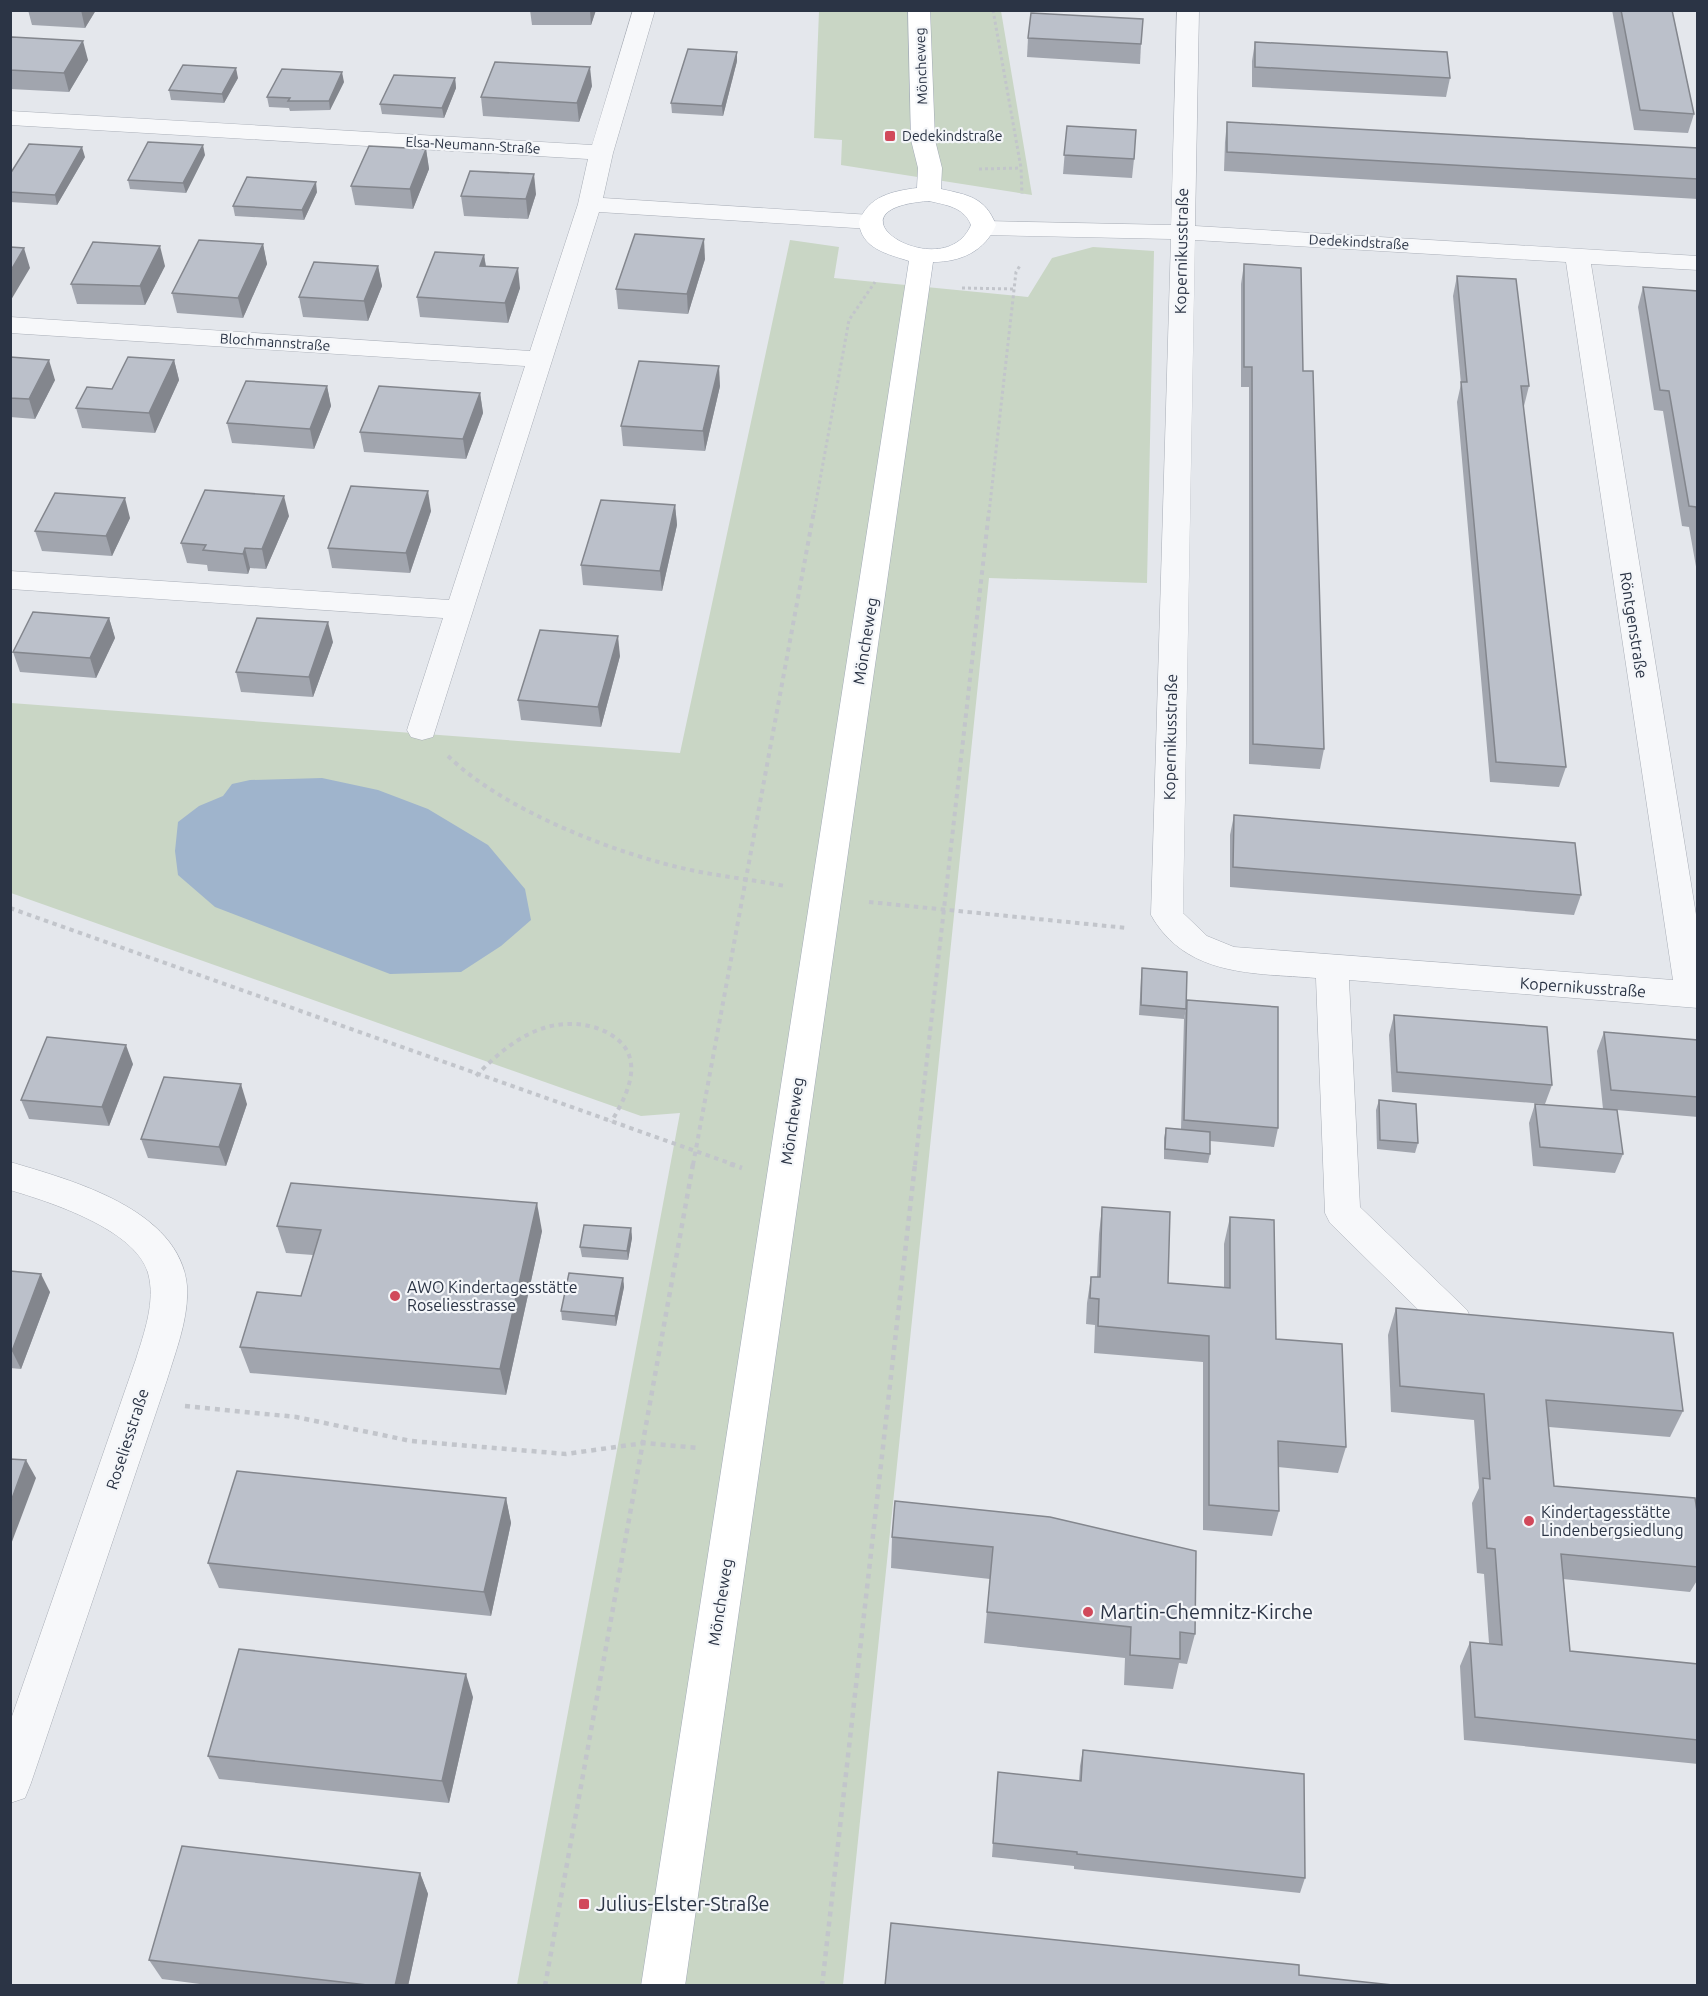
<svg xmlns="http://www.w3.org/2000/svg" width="1708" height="1996" font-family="Ubuntu,sans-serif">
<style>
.green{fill:#c9d6c5}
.water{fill:#9fb4cc}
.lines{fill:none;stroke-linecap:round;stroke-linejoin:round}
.minor-casing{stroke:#a9aeb7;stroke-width:1}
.major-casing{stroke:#a3abb8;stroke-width:1}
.path-far2{stroke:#c2c5cb;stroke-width:3;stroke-dasharray:3 3;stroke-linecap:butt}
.path-far1{stroke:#c2c5cb;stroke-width:4;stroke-dasharray:4.5 4.5;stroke-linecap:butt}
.path{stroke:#c2c5cb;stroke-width:4.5;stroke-dasharray:5 5;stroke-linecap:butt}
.minor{fill:#f7f8fa;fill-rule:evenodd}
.major{fill:#fff;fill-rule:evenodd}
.wall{fill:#a1a5ae}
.shaded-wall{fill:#83868d}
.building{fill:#bbc0ca;stroke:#83868d;stroke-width:1.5}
.poi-dot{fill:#d1495b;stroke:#f4f6f9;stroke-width:2}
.labels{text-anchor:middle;stroke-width:4.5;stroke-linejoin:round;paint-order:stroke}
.far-street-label{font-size:14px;fill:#2b3445;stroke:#f4f6f9}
.far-poi-label{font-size:14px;fill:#2b3445;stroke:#f4f6f9;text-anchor:start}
.street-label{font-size:16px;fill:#2b3445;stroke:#f4f6f9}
.poi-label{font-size:16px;fill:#2b3445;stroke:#f4f6f9;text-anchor:start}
.near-poi-label{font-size:20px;fill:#2b3445;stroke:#f4f6f9;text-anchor:start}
</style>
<rect width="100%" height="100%" fill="#e4e7ec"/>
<g class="green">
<path d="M819,11H1001L1032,195L841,165L842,140L814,138Z"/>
<path d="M790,240L839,247L834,278L1028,297L1052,258L1093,247L1154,251L1147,583L989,578L843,1985H517L680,1113L641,1116L11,893V703L680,753Z"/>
</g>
<path class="water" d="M322,778L378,790L428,809L488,845L525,889L531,920L501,946L461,972L390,974L215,907L178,875L175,851L178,822L199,806L223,796L232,784L250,780Z"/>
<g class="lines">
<defs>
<g id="minor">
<path d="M633,10H655L613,153L603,198L871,215L880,217L883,222L880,227L871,229L599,212L433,737L422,740L411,737L407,730L443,618L10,589V571L449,600L525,366L10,333V317L530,351L578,204L588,159L10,125V111L592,145Z"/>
<path d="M1177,10H1199L1195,226L1698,256V270L1591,264L1698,927V1008L1349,980L1360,1207L1467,1310L1472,1321L1467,1332L1454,1337L1441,1332L1330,1223L1325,1213L1316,978C1254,973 1186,977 1151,915L1171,239L985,235L976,233L973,228L976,223L985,221L1171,225ZM1195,240L1566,262L1673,980L1234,947L1207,936L1183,913Z"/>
<path d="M10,1162C71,1180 180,1209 187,1286C189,1318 176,1350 167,1380L31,1783L25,1798L10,1803V1722L136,1359C144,1333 156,1301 148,1273C135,1229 50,1202 10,1190Z"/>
</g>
<path id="major" d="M908,10H930L935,140L942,168L941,189C968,195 985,197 996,225C985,251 961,262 933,262L685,1986H641L909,261C888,254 861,249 859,222C868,196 893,191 917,188L918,168L911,140ZM929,201C946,205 964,207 971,225C944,288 815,209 929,201Z"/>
</defs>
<use href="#minor" class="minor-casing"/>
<use href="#major" class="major-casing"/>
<g class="path-far2">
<path d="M993,10L1021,168L1022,194"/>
<path d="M979,169L1021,168"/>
<path d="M962,288L1014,289"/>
<path d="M814,513L849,320L875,282"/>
<path d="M989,513L1016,272L1021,264"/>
</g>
<g class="path-far1">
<path d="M448,756C504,811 618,855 695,871C725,877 755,880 785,886"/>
<path d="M869,902L1127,928"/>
<path d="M10,908L735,1165"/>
<path d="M476,1076C496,1055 519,1035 547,1027C565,1022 585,1023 602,1030C647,1050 632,1088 611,1122"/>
<path d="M693,1165L814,511"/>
<path d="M915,1165L989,511"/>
</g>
<g class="path">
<path d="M730,1164L742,1168"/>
<path d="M185,1406L296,1417L411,1441L566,1454L644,1443L698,1448"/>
<path d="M545,1986L693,1164"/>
<path d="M822,1986L915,1164"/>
</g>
<use href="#minor" class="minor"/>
<use href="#major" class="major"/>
</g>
<g class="wall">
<path d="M28,10H96L85,28L32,25Z"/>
<path d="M311,10H345V12Z"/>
<path d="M530,10H596L591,25H532Z"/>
<path d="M1612,10H1672L1694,114L1688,133L1634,130Z"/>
<path d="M1028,38L1141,44L1140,64L1027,57Z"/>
<path d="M10,39L88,60L69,92L10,89Z"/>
<path d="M1255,42L1450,78L1446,97L1252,87V61Z"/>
<path d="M737,61L723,116L672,113L671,103Z"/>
<path d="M238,78L224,103L171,100L169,90Z"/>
<path d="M455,78L456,88L444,118L382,114L380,104Z"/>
<path d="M344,82L330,110L290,111L289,108L269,107L267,97Z"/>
<path d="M592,86L579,122L483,116L481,97Z"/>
<path d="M1227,122L1698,148V199L1224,171L1225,142Z"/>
<path d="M1067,126L1134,159L1132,178L1063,174Z"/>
<path d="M426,149L429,169L413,209L355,205L351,186Z"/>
<path d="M205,155L186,193L130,189L128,180Z"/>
<path d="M85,157L57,205L10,202V174Z"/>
<path d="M317,192L304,220L235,216L233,206Z"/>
<path d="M536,194L528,219L464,216L461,196Z"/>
<path d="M263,244L267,264L243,318L177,313L172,293Z"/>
<path d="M484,255L486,266L520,288L508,323L420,317L417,297Z"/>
<path d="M705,259L688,314L618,309L616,289Z"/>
<path d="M1244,264L1303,371L1324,749L1320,769L1249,764V387H1241V284Z"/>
<path d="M165,266L145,305L77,304L71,284Z"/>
<path d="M378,266L382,286L368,321L303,317L299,297Z"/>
<path d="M1457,276L1529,386L1524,406H1523L1566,767L1559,787L1490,782L1457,402L1461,384L1453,296Z"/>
<path d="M1643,287L1698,291V578L1689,527L1682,526L1663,411L1654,410L1638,307Z"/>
<path d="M10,357L55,380L35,419L10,417Z"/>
<path d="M174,360L179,380L155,433L82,428L76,408L112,389Z"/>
<path d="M327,386L331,406L314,449L232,443L227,423Z"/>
<path d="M720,386L705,451L623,446L621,426Z"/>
<path d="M480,393L483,413L466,459L364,452L360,432Z"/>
<path d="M675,505L677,525L662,591L583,585L581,565Z"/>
<path d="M431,511L410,573L332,568L328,548Z"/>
<path d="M289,516L266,569L250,568L248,574L208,571L207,565L187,563L181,543Z"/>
<path d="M130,518L112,556L42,551L35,531Z"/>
<path d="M109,618L115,638L96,678L20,672L13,652Z"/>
<path d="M333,642L313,697L241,692L236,672Z"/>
<path d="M620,656L601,727L521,720L518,700Z"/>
<path d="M1234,815L1581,895L1574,915L1230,887V835Z"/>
<path d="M1142,968L1186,1009L1184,1019L1139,1015L1141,978Z"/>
<path d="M1187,1000L1278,1128L1274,1147L1210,1141V1154L1208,1163L1164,1159V1138L1166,1128L1181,1129L1184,1019Z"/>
<path d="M1394,1015L1552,1085L1545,1104L1392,1092L1389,1035Z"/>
<path d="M1604,1032L1698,1040V1117L1617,1110L1623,1154L1615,1173L1533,1166L1529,1123L1535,1104L1603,1109L1597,1051Z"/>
<path d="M133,1064L109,1126L29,1119L21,1100Z"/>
<path d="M1379,1100L1418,1143L1415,1153L1377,1149L1376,1110Z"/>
<path d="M247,1104L226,1166L148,1158L141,1139Z"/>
<path d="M1102,1207L1168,1283L1224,1287V1244L1230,1217L1276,1339L1346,1447L1338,1473L1278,1467L1279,1511L1272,1536L1203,1530V1362L1094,1353L1095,1325L1086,1324L1087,1303L1091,1277H1097L1099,1234Z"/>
<path d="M277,1226L542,1231L506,1395L250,1373L240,1347L301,1296L313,1255L286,1253Z"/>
<path d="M631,1228L632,1238L628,1260L582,1257L580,1247Z"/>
<path d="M10,1271L50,1292L21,1369L10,1368Z"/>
<path d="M623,1278L624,1287L616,1326L562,1320L561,1311Z"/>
<path d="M1396,1308L1683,1411L1670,1437L1549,1427L1554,1486L1698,1567V1579L1690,1592L1563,1579L1570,1651L1698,1664V1764L1464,1740L1460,1666L1470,1642L1489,1643L1484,1574L1477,1573L1472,1503L1479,1488L1474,1420L1391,1412L1388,1335Z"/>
<path d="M506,1498L511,1523L491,1616L219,1588L208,1563Z"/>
<path d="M895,1501L1195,1634L1187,1664L1179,1663L1173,1689L1124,1685L1125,1658L984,1643L990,1579L891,1568L892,1537Z"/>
<path d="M473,1697L449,1803L219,1779L208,1756Z"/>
<path d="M1083,1750L1305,1878L1300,1893L1074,1869V1866L992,1857L998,1772L1079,1781L1080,1766Z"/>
<path d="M420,1873L428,1894L408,1986H215L162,1979L149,1960Z"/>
</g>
<g class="shaded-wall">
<path d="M81,10H96L85,28Z"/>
<path d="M590,10H596L591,25Z"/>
<path d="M83,41L88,60L69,92L64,73Z"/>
<path d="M737,52V61L723,116L722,106Z"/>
<path d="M590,67L592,86L579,122L577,103Z"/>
<path d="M236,68L238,78L224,103L222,94Z"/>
<path d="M342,72L344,82L330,110L329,101Z"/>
<path d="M455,78L456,88L444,118L442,108Z"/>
<path d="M203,145L205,155L186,193L183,183Z"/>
<path d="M82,147L85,157L57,205L55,195Z"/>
<path d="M426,149L429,169L413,209L410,189Z"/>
<path d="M534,174L536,194L528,219L526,199Z"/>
<path d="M316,182L317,192L304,220L302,210Z"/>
<path d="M704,239L705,259L688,314L687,294Z"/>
<path d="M263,244L267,264L243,318L238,298Z"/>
<path d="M160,246L165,266L145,305L140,286Z"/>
<path d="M24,248L30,268L11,300L10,297V272Z"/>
<path d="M484,255L487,275L480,266Z"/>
<path d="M378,266L382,286L368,321L364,301Z"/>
<path d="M518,268L520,288L508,323L505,303Z"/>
<path d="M49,360L55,380L35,419L29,399Z"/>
<path d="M174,360L179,380L155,433L149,413Z"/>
<path d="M719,366L720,386L705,451L703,431Z"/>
<path d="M327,386L331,406L314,449L310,429Z"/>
<path d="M480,393L483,413L466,459L463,439Z"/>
<path d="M428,491L431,511L410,573L406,553Z"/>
<path d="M284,496L289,516L266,569L262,549Z"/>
<path d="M125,498L130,518L112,556L106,536Z"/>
<path d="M675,505L677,525L662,591L660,571Z"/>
<path d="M245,548L250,568L248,574L243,554Z"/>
<path d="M109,618L115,638L96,678L90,658Z"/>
<path d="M328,622L333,642L313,697L309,677Z"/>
<path d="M618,636L620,656L601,727L598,707Z"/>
<path d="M126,1045L133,1064L109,1126L102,1107Z"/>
<path d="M241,1084L247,1104L226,1166L219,1147Z"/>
<path d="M537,1203L542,1231L506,1395L500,1369Z"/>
<path d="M631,1228L632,1238L628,1260L627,1251Z"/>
<path d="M41,1274L50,1292L21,1369L12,1351Z"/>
<path d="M623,1278L624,1287L616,1326L615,1316Z"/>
<path d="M26,1460L36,1478L10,1547V1504Z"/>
<path d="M506,1498L511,1523L491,1616L484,1592Z"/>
<path d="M466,1674L473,1697L449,1803L442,1781Z"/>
<path d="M420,1873L428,1894L408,1986H395Z"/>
</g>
<g class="building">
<path d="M1621,10H1672L1694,114L1640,110Z"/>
<path d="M1031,13L1143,19L1141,44L1028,38Z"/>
<path d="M12,37L83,41L64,73L10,70V39Z"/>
<path d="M1255,42L1447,52L1450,78L1255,67Z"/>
<path d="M688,49L737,52L722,106L671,103Z"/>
<path d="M495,62L590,67L577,103L481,97Z"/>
<path d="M183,65L236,68L222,94L169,90Z"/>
<path d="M282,69L342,72L329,101H288L290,98L267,97Z"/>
<path d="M394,75L455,78L442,108L380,104Z"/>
<path d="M1227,122L1698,148V179L1227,152Z"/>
<path d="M1067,126L1136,130L1134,159L1064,155Z"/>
<path d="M148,142L203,145L183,183L128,180Z"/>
<path d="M29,144L82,147L55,195L10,192V174Z"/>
<path d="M369,146L426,149L410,189L351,186Z"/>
<path d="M470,171L534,174L526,199L461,196Z"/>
<path d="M247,177L316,182L302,210L233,206Z"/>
<path d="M635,234L704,239L687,294L616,289Z"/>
<path d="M199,240L263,244L238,298L172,293Z"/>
<path d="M93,242L160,246L140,286L71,284Z"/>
<path d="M10,247L24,248L10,272Z"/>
<path d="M435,252L484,255L480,266L518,268L505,303L417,297Z"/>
<path d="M314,262L378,266L364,301L299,297Z"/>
<path d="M1244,264L1301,268L1303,371H1313L1324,749L1253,744L1252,367H1244Z"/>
<path d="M1457,276L1516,279L1529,386H1521L1566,767L1496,762L1461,382H1467Z"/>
<path d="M1643,287L1698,291V517L1696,507L1689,506L1669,391L1660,390Z"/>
<path d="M10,357L49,360L29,399L10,398Z"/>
<path d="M128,357L174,360L149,413L76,408L87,387L112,389Z"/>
<path d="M639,361L719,366L703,431L621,426Z"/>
<path d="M246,381L327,386L310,429L227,423Z"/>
<path d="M379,386L480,393L463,439L360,432Z"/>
<path d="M351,486L428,491L406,553L328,548Z"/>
<path d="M205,490L284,496L262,549L245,548L243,554L203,550L206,545L181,543Z"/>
<path d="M55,493L125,498L106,536L35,531Z"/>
<path d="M601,500L675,505L660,571L581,565Z"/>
<path d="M33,612L109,618L90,658L13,652Z"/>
<path d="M257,618L328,622L309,677L236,672Z"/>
<path d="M540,630L618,636L598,707L518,700Z"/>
<path d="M1234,815L1575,843L1581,895L1233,867Z"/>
<path d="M1142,968L1187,972L1186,1009L1141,1005Z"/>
<path d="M1187,1000L1278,1007V1128L1184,1120Z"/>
<path d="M1394,1015L1547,1027L1552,1085L1397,1072Z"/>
<path d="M1604,1032L1698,1040V1097L1611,1090Z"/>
<path d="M47,1037L126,1045L102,1107L21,1100Z"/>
<path d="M164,1077L241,1084L219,1147L141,1139Z"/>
<path d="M1379,1100L1416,1104L1418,1143L1380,1140Z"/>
<path d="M1535,1104L1617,1110L1623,1154L1540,1147Z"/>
<path d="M1166,1128L1210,1132V1154L1165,1149Z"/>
<path d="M291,1183L537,1203L500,1369L240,1347L257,1292L301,1296L321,1230L277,1226Z"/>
<path d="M1102,1207L1170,1212L1168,1283L1230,1288V1217L1274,1220L1276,1339L1342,1344L1346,1447L1278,1441L1279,1511L1209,1505V1336L1098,1326L1099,1299L1090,1298L1091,1277H1100Z"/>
<path d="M584,1225L631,1228L627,1251L580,1247Z"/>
<path d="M10,1271L41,1274L12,1351H10Z"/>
<path d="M569,1273L623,1278L615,1316L561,1311Z"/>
<path d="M1396,1308L1673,1333L1683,1411L1546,1400L1554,1486L1695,1498L1698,1518V1567L1561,1554L1570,1651L1698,1664V1740L1475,1717L1470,1642L1502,1645L1495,1549L1487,1548L1483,1478L1490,1479L1484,1394L1400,1386Z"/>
<path d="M10,1459L26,1460L10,1504Z"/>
<path d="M237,1471L506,1498L484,1592L208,1563Z"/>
<path d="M895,1501L1050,1517L1196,1551L1195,1634L1180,1632V1659L1130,1655L1131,1627L987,1612L993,1547L892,1537Z"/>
<path d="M239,1649L466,1674L442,1781L208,1756Z"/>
<path d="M1083,1750L1304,1774L1305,1878L1077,1854V1852L993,1843L998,1772L1081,1781Z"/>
<path d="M182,1846L420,1873L395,1986H376L149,1960Z"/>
<path d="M891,1923L1299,1965V1975L1402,1986H885Z"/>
</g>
<g class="poi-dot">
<rect x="884" y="130" width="12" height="12" rx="3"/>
<circle cx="395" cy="1296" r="6"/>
<circle cx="1529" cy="1521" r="6"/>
<circle cx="1088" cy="1612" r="6"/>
<rect x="578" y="1898" width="12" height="12" rx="3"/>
</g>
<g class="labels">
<g class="far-street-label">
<text transform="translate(921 66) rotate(-92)" y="5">Möncheweg</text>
<text transform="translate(473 145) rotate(3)" y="5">Elsa-Neumann-Straße</text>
<text transform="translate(1359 242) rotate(3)" y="5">Dedekindstraße</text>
<text transform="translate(275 342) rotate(4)" y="5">Blochmannstraße</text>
</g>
<g class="far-poi-label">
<text x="902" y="141">Dedekindstraße</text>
</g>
<g class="street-label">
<text transform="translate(1181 251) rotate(-89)" y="6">Kopernikusstraße</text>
<text transform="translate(1634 625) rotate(81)" y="6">Röntgenstraße</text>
<text transform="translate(865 641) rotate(-81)" y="6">Möncheweg</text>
<text transform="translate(1170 737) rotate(-89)" y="6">Kopernikusstraße</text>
<text transform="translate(1583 987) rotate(4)" y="6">Kopernikusstraße</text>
<text transform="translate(792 1121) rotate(-82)" y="6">Möncheweg</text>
<text transform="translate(127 1439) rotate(-72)" y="6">Roseliesstraße</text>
<text transform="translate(720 1602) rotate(-81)" y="6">Möncheweg</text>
</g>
<g class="poi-label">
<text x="407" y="1293">AWO Kindertagesstätte<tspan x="407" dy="18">Roseliesstrasse</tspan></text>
<text x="1541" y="1518">Kindertagesstätte<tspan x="1541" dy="18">Lindenbergsiedlung</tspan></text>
</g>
<g class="near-poi-label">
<text x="1100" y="1619">Martin-Chemnitz-Kirche</text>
<text x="596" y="1911">Julius-Elster-Straße</text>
</g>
</g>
<rect width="1708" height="1996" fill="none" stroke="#2b3445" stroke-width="24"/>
</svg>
